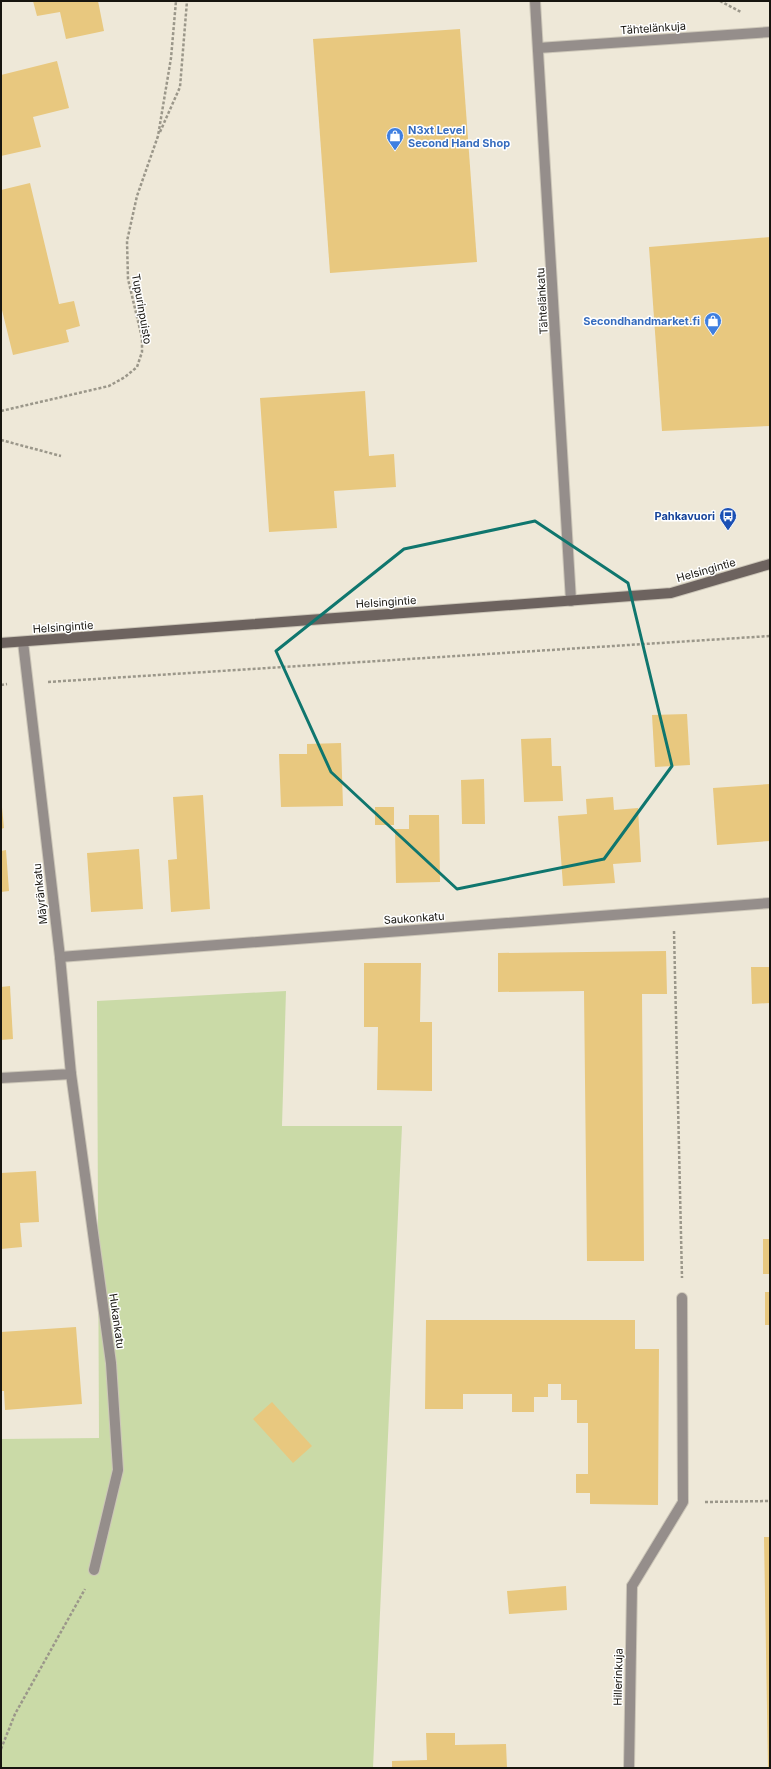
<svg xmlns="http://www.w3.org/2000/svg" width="771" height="1769" font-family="Inter,sans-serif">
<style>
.green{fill:#cadaa7}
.building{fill:#e8c87f}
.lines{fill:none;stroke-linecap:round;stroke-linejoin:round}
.lane-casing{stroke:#ccc6b8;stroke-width:12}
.street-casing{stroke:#ccc6b8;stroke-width:12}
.secondary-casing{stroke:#ccc6b8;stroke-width:12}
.path{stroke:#9b978a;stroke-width:2.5;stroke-dasharray:3 2;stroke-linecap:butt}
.lane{stroke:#958e8b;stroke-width:10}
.street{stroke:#958e8b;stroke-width:10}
.secondary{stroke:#6d635f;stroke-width:10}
.marked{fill:none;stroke:#0f766e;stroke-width:3;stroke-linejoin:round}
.labels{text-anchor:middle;stroke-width:3;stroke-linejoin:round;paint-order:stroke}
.street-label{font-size:11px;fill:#17150f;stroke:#fff}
.shop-label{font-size:11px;font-weight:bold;fill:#366cbe;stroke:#fff;text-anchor:start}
.transit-label{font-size:11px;font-weight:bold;fill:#164399;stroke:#fff;text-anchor:end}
</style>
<rect width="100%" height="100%" fill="#eee8d8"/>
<path class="green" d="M286,991L282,1126H402L373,1768H1V1439L99,1438L97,1001Z"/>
<g class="building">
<path d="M33,1H98L104,31L66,39L60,12L37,16Z"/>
<path d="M460,29L477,262L330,273L313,39Z"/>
<path d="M57,61L69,108L33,117L41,147L1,156V75Z"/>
<path d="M30,183L59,304L74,301L80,326L66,330L69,342L13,355L1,306V190Z"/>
<path d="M770,237V426L662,431L649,247Z"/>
<path d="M365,391L369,456L394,454L396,487L334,491L337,528L269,532L260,398Z"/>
<path d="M687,714L690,765L655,767L652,715Z"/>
<path d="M551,738L552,766H561L563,801L524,802L521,739Z"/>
<path d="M341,743L343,806L281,807L279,754H307V744Z"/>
<path d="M484,779L485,824H462L461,780Z"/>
<path d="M770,784V841L717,845L713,788Z"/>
<path d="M203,795L210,909L171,912L168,860L177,859L173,797Z"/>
<path d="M1,797L4,828L1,829Z"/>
<path d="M613,797L614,810L638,808L641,862L613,864L615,883L563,886L558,816L587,814L586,799Z"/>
<rect x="375" y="807" width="19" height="18"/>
<path d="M409,815H439L440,882L396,883L395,829H409Z"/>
<path d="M139,849L143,909L91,912L87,853Z"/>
<path d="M6,850L9,891L1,892V851Z"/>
<path d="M666,951L667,994H642L644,1261H587L584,991L498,992V953Z"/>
<path d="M364,963H421L420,1022H432V1091L377,1090L378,1027H364Z"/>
<path d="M751,967H770V1003L752,1004Z"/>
<path d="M10,986L13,1039L1,1040V987Z"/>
<path d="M36,1171L39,1222L20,1223L22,1247L1,1249V1173Z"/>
<rect x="763" y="1239" width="7" height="35"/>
<rect x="765" y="1292" width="5" height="33"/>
<path d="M426,1320H635V1349H659L658,1505L590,1504V1493H576V1474H588V1423H577V1400H561V1384H548V1397H534V1412H512V1394H463V1409H425Z"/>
<path d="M76,1327L82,1404L5,1410L4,1391H1V1332Z"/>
<path d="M272,1402L312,1446L293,1463L253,1419Z"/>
<path d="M764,1537H770V1768H768Z"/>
<path d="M566,1586L567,1610L509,1614L507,1591Z"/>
<path d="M426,1733H455V1745L506,1744L507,1768H392V1761L427,1760Z"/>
</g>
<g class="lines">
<defs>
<g id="lane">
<path d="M71,1074L111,1363L118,1470L94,1570"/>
<path d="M632,1586L683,1502L682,1298"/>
</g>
<g id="street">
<path d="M535,1L571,601"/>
<path d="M538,48L770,32"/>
<path d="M60,957L770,903"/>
<path d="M1,1078L71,1074L60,957L23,642"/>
<path d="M629,1768L632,1586"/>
</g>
<path id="secondary" d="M1,643L671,593L770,564"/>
</defs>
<use href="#lane" class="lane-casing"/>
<use href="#street" class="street-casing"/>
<use href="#secondary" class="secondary-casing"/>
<g class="path">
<path d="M720,1L741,12"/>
<path d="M160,132L180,87L187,1"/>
<path d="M1,411L109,386L125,377L137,367L142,352V338L128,279L127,241L137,196L158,136L171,58L176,1"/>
<path d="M1,440L61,456"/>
<path d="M48,682L770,636"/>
<path d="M1,685L7,684"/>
<path d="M674,931L682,1278"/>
<path d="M705,1502L770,1501"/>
<path d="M1,1749L15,1714L85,1589"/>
</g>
<use href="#lane" class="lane"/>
<use href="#street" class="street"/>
<use href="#secondary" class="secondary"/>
</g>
<path class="marked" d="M535,521L628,583L672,766L604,859L457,889L331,772L276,651L404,549Z"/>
<defs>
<symbol id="shop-pin" viewBox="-11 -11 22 30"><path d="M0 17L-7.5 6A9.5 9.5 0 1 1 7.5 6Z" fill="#3f7fe0" stroke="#fff"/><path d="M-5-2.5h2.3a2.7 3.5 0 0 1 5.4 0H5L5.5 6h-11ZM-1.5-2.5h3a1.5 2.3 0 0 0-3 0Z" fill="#fff"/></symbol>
<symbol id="bus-pin" viewBox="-11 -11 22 30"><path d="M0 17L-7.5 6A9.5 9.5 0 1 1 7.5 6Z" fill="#1a4fb4" stroke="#fff"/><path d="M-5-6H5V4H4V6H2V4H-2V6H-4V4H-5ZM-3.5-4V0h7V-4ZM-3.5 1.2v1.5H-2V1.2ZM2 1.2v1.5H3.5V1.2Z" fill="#fff"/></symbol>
</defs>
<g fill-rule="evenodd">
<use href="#shop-pin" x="385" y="126" width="20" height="27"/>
<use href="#shop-pin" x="703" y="311" width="20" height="27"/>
<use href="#bus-pin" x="718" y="506" width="20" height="27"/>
</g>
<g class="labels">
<g class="street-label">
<text transform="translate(653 28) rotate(-4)" y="4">Tähtelänkuja</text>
<text transform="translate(542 301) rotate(-93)" y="4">Tähtelänkatu</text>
<text transform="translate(142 309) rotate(80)" y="4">Tupurinpuisto</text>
<text transform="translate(706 570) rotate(-16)" y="4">Helsingintie</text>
<text transform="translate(386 602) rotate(-4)" y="4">Helsingintie</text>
<text transform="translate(63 627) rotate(-4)" y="4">Helsingintie</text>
<text transform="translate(40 894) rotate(-96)" y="4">Mäyränkatu</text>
<text transform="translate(414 918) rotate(-4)" y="4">Saukonkatu</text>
<text transform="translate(117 1321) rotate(82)" y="4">Hukankatu</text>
<text transform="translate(618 1677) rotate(-89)" y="4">Hillerinkuja</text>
</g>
<g class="shop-label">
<text x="408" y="134">N3xt Level<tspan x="408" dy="13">Second Hand Shop</tspan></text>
<text x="700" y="325" text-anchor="end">Secondhandmarket.fi</text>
</g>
<g class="transit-label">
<text x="715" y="520">Pahkavuori</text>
</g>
</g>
<rect width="771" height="1769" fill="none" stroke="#17150f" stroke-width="4"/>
</svg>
